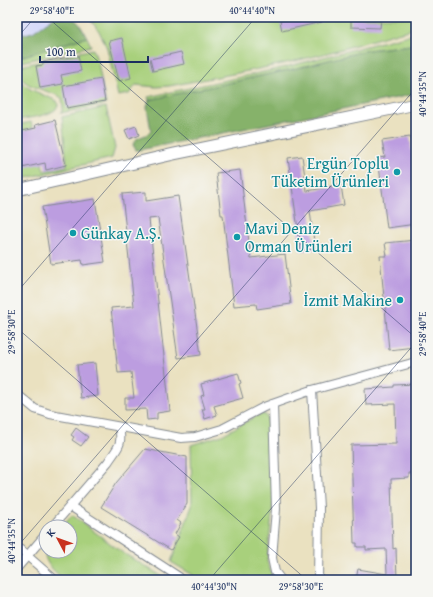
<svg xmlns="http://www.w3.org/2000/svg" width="433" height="597" font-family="'Gentium Book Plus',serif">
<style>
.built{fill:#d4d8f9}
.green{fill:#a8d07b;stroke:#62806c}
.forest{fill:#86b26b;stroke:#507064}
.building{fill:#bc9de0}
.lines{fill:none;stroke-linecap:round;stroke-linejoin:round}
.minor-casing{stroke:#82888f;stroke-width:10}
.secondary-casing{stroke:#82888f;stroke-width:13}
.minor{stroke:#fff;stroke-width:8}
.secondary{stroke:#fff;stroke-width:11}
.ticks{fill:none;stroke:#1b2f5e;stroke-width:1;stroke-opacity:0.45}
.culture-dot{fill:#0f9aa8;stroke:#f6f6f2;stroke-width:1.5}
.labels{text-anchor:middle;stroke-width:3;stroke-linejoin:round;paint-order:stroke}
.culture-label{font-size:16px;fill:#0d838f;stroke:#f6f6f2;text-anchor:end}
.neatline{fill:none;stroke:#1b2f5e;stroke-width:1.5}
.ticks-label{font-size:10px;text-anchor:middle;fill:#1b2f5e}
</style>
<rect width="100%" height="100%" fill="#f6f6f2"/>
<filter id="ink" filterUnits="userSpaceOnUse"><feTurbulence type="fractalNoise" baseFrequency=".025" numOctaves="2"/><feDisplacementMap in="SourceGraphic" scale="8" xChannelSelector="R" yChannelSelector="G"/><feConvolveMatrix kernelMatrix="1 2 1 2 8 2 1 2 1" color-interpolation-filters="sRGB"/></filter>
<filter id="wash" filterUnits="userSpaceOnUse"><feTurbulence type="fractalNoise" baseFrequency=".012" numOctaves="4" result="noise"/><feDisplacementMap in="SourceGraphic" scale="16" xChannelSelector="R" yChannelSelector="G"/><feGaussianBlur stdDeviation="0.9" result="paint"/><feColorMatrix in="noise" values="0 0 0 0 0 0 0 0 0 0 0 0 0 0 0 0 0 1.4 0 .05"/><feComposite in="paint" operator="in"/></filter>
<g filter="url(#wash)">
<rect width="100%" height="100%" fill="#eae1c0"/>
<path class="built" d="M17,17H54L33,32L17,36Z"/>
<g class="green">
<path d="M88,17H416V28C391,34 367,42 342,49C286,65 227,75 169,86L156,87L136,85L129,94L118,96L107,48L99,31Z"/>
<path d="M416,33V46L411,45L368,50L293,69L149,100L148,97L282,68Z"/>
<path d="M87,37L91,46L17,63V58Z"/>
<path d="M93,49L98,63L106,104L61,113L63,108L62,98C49,89 17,88 17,67Z"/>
<path d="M17,79L30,89L57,101L58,106C54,116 27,118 17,120Z"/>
<path d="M106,107L115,148L112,158L17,180V125L31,122L44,171L67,166L62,117Z"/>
<path d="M260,414H264L267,416L274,497L267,561L273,577L276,580H191L193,575L171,562L192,506L191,445L222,435Z"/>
<path d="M72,515L123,553L168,580H65C54,571 41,562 46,546V551H70V527H62Z"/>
</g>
<g class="forest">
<path d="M54,17H73L80,25L87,37L17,58V36L33,32Z"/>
<path d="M411,45L416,46V94L139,150H136L133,145C135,135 146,138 151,131L147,107L149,100L293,69L368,50Z"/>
</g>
<g id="blocks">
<g class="building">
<path d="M301,17H321L322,22L282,31L280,21Z"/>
<path d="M351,18L381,19L380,28L351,27Z"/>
<path d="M122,38L131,78L119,81L109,41Z"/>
<path d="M181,52L184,64L153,71L150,59Z"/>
<path d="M78,55L81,71L61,75L63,84L40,88L36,66L43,65V62Z"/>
<path d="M101,79L105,101L67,108L63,86Z"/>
<path d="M55,120L66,165L46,170L45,163L17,169V132L36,128L35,125Z"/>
<path d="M136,126L139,135L129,139L125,130Z"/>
<path d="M410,137L416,186V224L387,228L378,158L385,157L382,141Z"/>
<path d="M302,156L307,191L341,185L344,205L310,211L315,249L301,251L288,158Z"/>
<path d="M240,170L251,258L285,254L291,304L257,309L256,304L234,306L223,215H221L216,173Z"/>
<path d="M146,192V201L178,196L201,355L178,358L158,218L149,219L170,411L157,413V419L147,420L146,409L125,410V398H134L131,372L118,373L111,308L134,306L122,194Z"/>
<path d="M95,199L105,262L83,265L82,260L51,264L42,207Z"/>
<path d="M416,240V344H414V347L389,350L380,256H387L385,243Z"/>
<path d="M95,363L98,396L81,398L77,365Z"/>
<path d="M238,373L241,383L239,384L243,398L214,406L217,415L205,419L202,409H205L201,396L204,395L201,384Z"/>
<path d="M416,384V473H409V478L391,479L393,549L396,548L397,580H356L358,569L387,574L386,549L366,550V547H357V543H354L351,445L396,444L395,404L366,405L365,389L394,387V385Z"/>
<path d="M76,428L88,437L81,446L72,440L74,437L71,435Z"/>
<path d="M145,449L187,457V504L177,520L181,523L175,534L179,537L171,550L101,507L116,483Z"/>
</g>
</g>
</g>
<g filter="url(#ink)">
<use href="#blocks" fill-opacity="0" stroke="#82888f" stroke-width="1"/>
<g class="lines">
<defs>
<g id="minor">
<path d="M312,390L319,508L318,580"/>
<path d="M17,394L35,409L50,414L181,438L195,437L222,429L264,407L312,390L416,362"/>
<path d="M273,404L276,509L272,558L275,572L281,580"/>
<path d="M70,506L179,577"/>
<path d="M52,527L108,462C118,447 123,445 119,427"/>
<path d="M17,547L55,580"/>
<path d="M17,568L46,534"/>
</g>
<path id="secondary" d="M17,190L174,154L416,104"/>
</defs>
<use href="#minor" class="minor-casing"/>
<use href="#secondary" class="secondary-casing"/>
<use href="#minor" class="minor"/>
<use href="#secondary" class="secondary"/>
</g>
</g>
<path class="ticks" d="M47,17L416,338M17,38L35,17M17,292L256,17M17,328L307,580M17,547L416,88M209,580L416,342"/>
<g class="culture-dot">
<circle cx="397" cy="172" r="4"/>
<circle cx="73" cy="233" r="4"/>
<circle cx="237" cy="237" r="4"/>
<circle cx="400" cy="300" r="4"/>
</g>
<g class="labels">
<g class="culture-label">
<text x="389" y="169">Ergün Toplu<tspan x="389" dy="18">Tüketim Ürünleri</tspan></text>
<text x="245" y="234" text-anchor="start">Mavi Deniz<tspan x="245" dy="18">Orman Ürünleri</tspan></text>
<text x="81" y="239" text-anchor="start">Günkay A.Ş.</text>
<text x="392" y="306">İzmit Makine</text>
</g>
</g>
<rect width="433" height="597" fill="none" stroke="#f6f6f2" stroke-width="44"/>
<g transform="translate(58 539) rotate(311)"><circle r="19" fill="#f6f6f2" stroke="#9ea6b7"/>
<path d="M0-3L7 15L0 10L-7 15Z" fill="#c8321e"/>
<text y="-6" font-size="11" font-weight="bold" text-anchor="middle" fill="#1b2f5e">K</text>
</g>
<path d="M40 56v6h108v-6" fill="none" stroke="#1b2f5e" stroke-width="2"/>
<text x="46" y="56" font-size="12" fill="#1b2f5e" stroke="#f6f6f2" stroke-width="3" paint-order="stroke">100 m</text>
<rect x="22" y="22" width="389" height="553" class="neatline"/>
<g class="ticks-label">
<text x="52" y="14">29°58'40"E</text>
<text x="252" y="14">40°44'40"N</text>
<text transform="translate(422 94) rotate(-90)" y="4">40°44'35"N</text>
<text transform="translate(11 332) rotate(-90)" y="4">29°58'30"E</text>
<text transform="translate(422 334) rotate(-90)" y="4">29°58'40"E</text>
<text transform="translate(11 541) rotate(-90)" y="4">40°44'35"N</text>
<text x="214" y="590">40°44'30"N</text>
<text x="301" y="590">29°58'30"E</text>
</g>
</svg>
